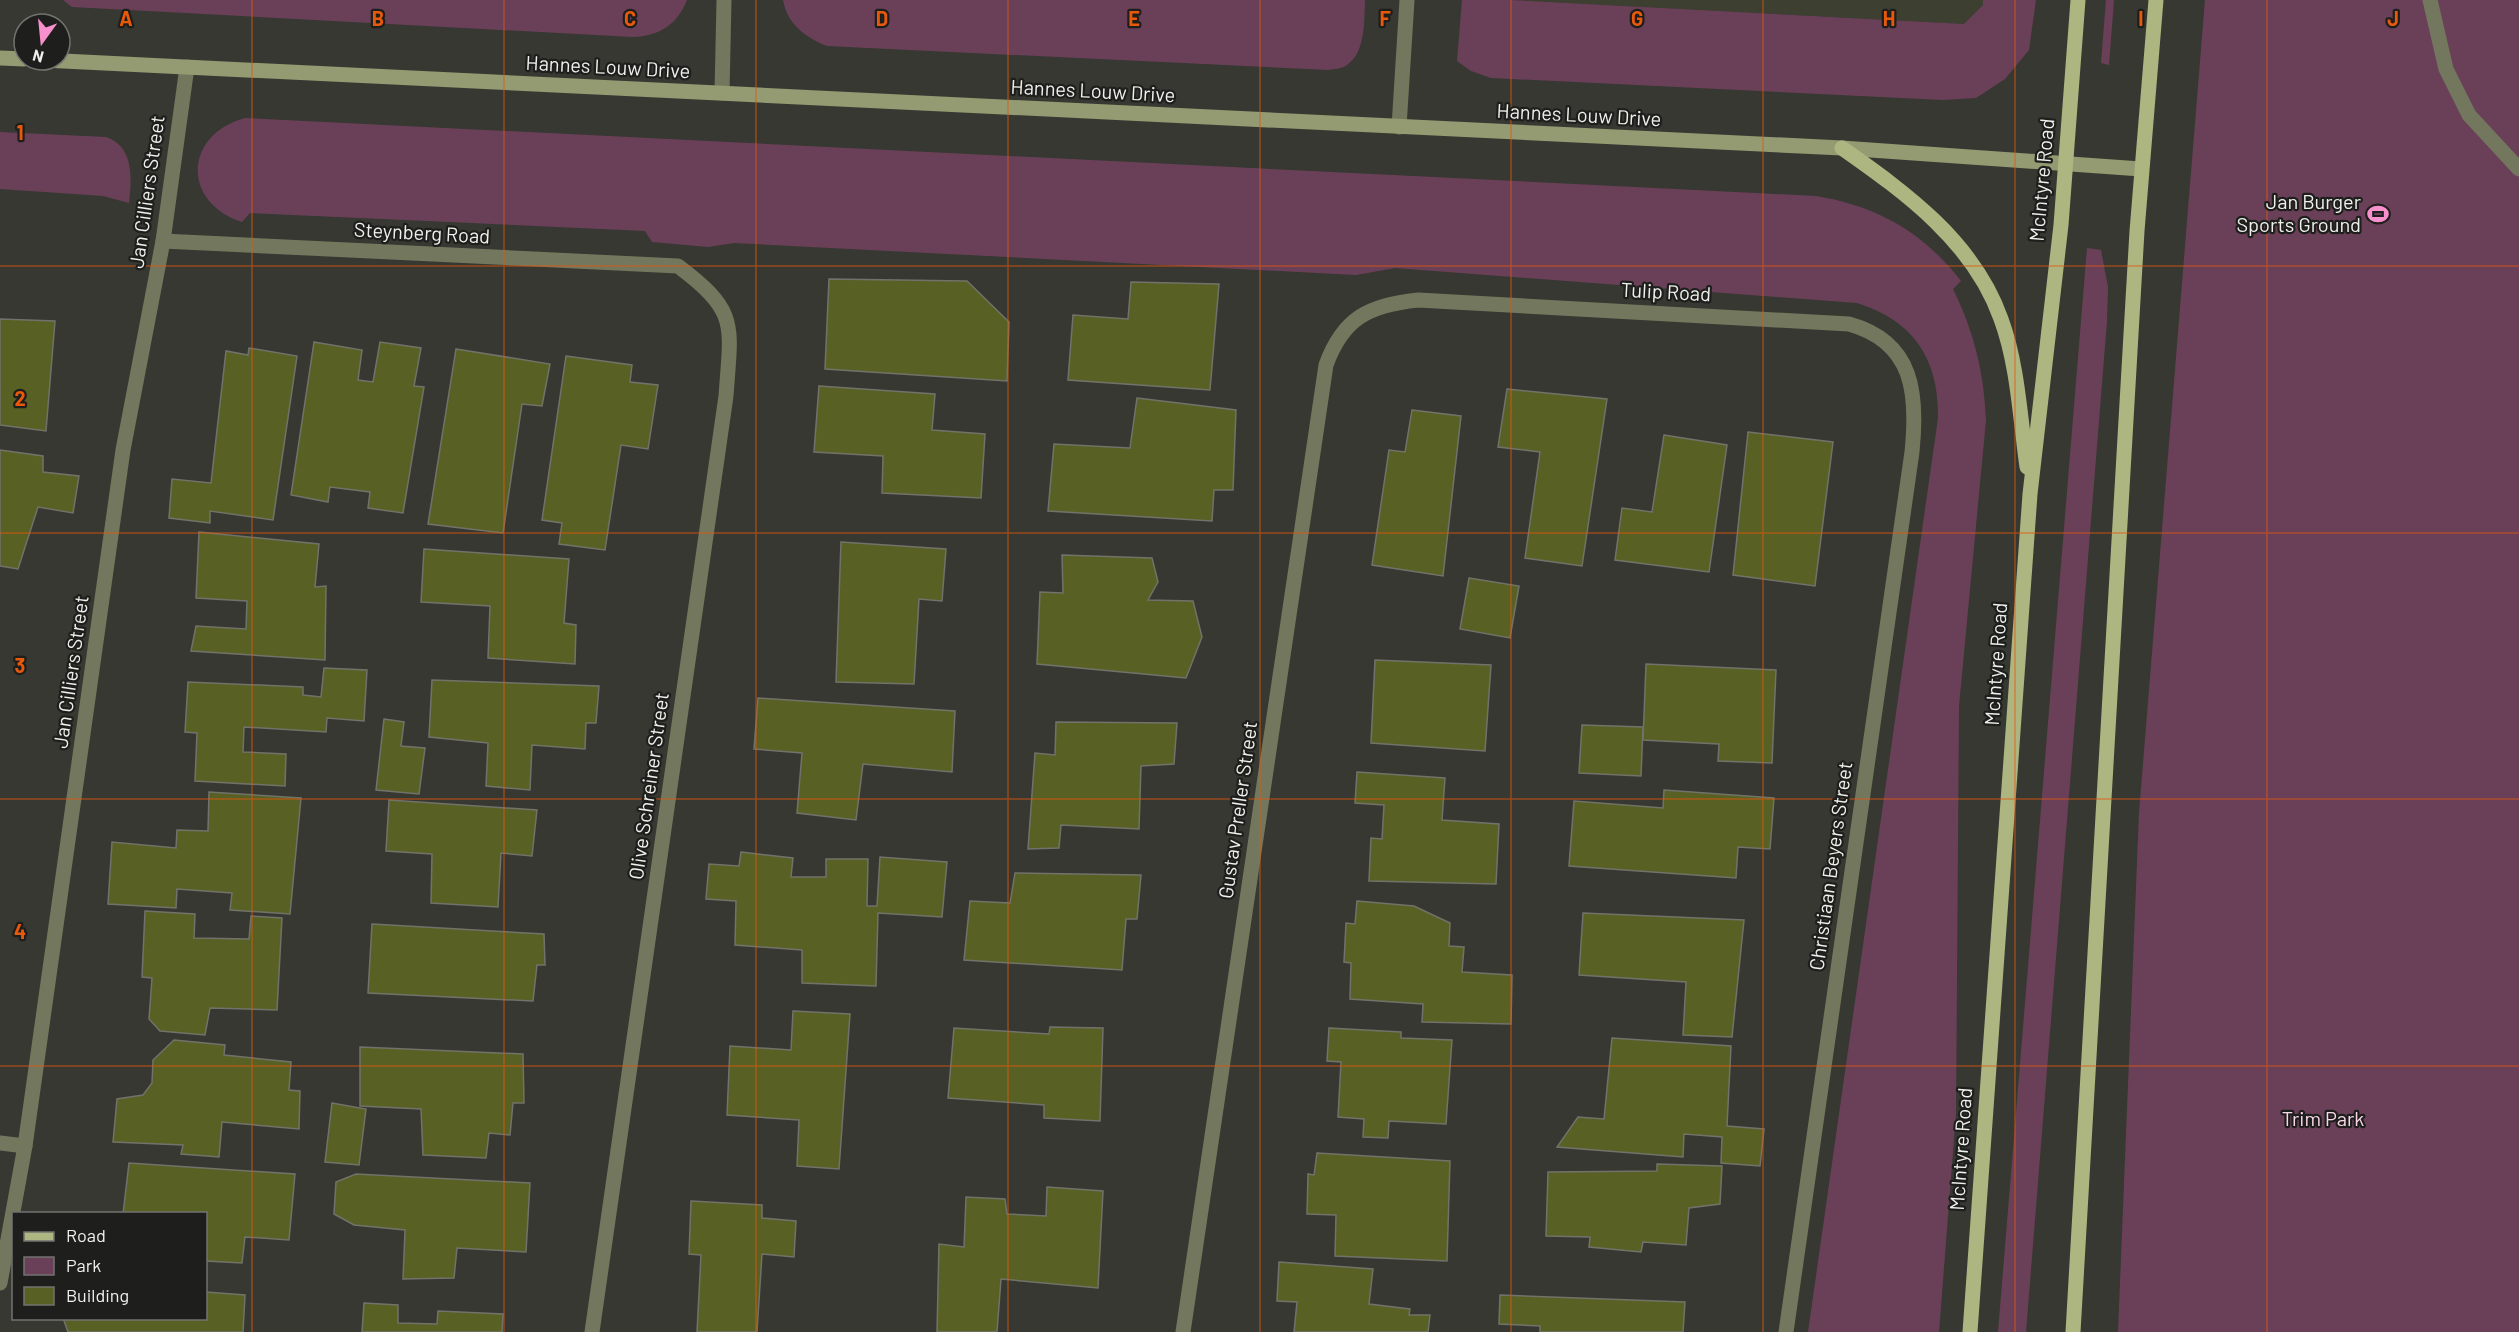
<svg xmlns="http://www.w3.org/2000/svg" width="2519" height="1332" font-family="Barlow,sans-serif">
<style>
.built{fill:#3d3f31}
.green{fill:#6a4059}
.building{fill:#596023;stroke:#71736a;stroke-width:1.5}
.lines{fill:none;stroke-linecap:round;stroke-linejoin:round}
.lane{stroke:#73775d;stroke-width:15}
.street{stroke:#73775d;stroke-width:15}
.secondary{stroke:#949a71;stroke-width:15}
.primary{stroke:#adb580;stroke-width:15}
.grid{fill:none;stroke:#e8590c;stroke-width:1.5;stroke-opacity:0.55}
.labels{text-anchor:middle;stroke-width:4.5;stroke-linejoin:round;paint-order:stroke}
.street-label{font-size:20px;fill:#eff0eb;stroke:#1e1f1c}
.poi-label{font-size:20px;fill:#eff0eb;stroke:#1e1f1c;text-anchor:end}
.park-label{font-size:20px;fill:#f9d6e9;stroke:#1e1f1c}
.grid-label{font-size:20px;text-anchor:middle;font-weight:bold;fill:#e8590c;stroke:#1e1f1c;stroke-width:4.5;stroke-linejoin:round;paint-order:stroke}
</style>
<rect width="100%" height="100%" fill="#373831"/>
<path class="built" d="M1510,0H1983V5L1964,24Z"/>
<g class="green">
<path d="M63,0H687C677,25 659,36 633,37L72,7Z"/>
<path d="M783,0H1365C1364,20 1366,52 1347,65C1342,69 1334,69 1328,70L827,46C806,38 787,24 783,0Z"/>
<path d="M1462,0H1510L1964,24L1983,5V0H2036L2029,50L2005,79L1976,98L1943,100L1491,78L1471,71L1457,61Z"/>
<path d="M2106,0H2114L2109,65L2101,63Z"/>
<path d="M2205,0H2519V1332H2118L2139,813Z"/>
<path d="M245,118L1816,196C1877,206 1923,232 1961,281L1953,289C1974,332 1984,372 1986,420L1959,706L1956,1113L1939,1332H1808L1938,418C1939,359 1914,321 1857,303L1395,268L1356,275L734,243L708,247L652,242L645,231L250,213L242,222C182,203 183,135 245,118Z"/>
<path d="M0,132L106,137C134,146 132,179 129,203L103,196L0,189Z"/>
<path d="M2087,248L2101,250L2108,287L2107,321L2026,1332H1998Z"/>
</g>
<g class="building">
<path d="M829,279L967,281L1009,322L1007,381L825,369Z"/>
<path d="M1131,282L1219,284L1210,390L1068,380L1073,315L1128,319Z"/>
<path d="M0,319L55,321L46,431L0,425Z"/>
<path d="M314,342L362,350L358,380L373,382L380,342L421,348L414,386L424,387L403,513L368,508L370,492L330,487L328,502L291,495Z"/>
<path d="M249,348L297,356L273,520L210,511V523L169,518L172,479L211,483L226,351L248,355Z"/>
<path d="M456,349L550,364L542,406L522,404L503,533L428,524Z"/>
<path d="M566,356L632,365L630,382L658,385L648,449L621,445L605,550L559,544L562,523L542,520Z"/>
<path d="M819,386L935,394L932,430L985,434L981,498L882,493L883,456L814,452Z"/>
<path d="M1507,389L1607,399L1582,566L1525,558L1540,452L1498,447Z"/>
<path d="M1137,398L1236,410L1233,490H1214L1212,521L1048,511L1054,444L1130,448Z"/>
<path d="M1412,410L1461,416L1443,576L1372,565L1389,450L1405,452Z"/>
<path d="M1748,432L1833,442L1815,586L1733,575Z"/>
<path d="M1664,435L1727,445L1709,572L1615,560L1622,508L1652,512Z"/>
<path d="M0,450L43,456V472L79,476L73,513L38,507L18,569L0,566Z"/>
<path d="M199,532L319,544L315,587L326,586L325,660L191,651L196,626L246,629L247,601L196,598Z"/>
<path d="M841,542L946,549L942,601L919,599L914,684L836,682Z"/>
<path d="M424,549L569,559L564,623L576,625L575,664L488,658L490,606L421,602Z"/>
<path d="M1062,555L1152,558L1158,582L1148,600L1193,601L1202,637L1186,678L1037,664L1040,592L1063,593Z"/>
<path d="M1469,578L1519,586L1510,638L1460,629Z"/>
<path d="M1375,660L1491,665L1485,751L1371,743Z"/>
<path d="M1646,664L1776,670L1772,763L1718,761L1719,744L1643,740Z"/>
<path d="M324,668L367,670L364,721L327,718L326,732L244,727L243,752L286,754L285,786L195,781L197,733L185,732L188,682L303,687V695L321,697Z"/>
<path d="M432,680L599,686L596,723H586L585,749L532,745L530,790L486,786L488,743L429,737Z"/>
<path d="M758,698L955,711L952,772L863,764L856,820L797,813L802,753L754,749Z"/>
<path d="M384,719L404,722L401,746L425,748L419,794L376,790Z"/>
<path d="M1056,722L1177,723L1174,764L1141,766L1139,829L1061,825L1059,848L1028,849L1035,753L1055,755Z"/>
<path d="M1582,725L1643,727L1641,776L1579,773Z"/>
<path d="M1357,772L1445,778L1442,820L1499,824L1496,884L1369,881L1371,838L1382,839L1384,805L1355,803Z"/>
<path d="M1664,790L1774,798L1770,849L1738,847L1736,878L1569,866L1574,801L1663,808Z"/>
<path d="M209,792L301,798L290,914L230,910L232,893L177,889L176,908L108,904L112,842L176,848L177,830L208,831Z"/>
<path d="M389,800L537,810L532,856L501,853L498,907L431,903L432,854L386,851Z"/>
<path d="M741,852L793,858L791,877H826V859H868L867,906H877L880,857L947,862L942,917L878,913L876,986L802,983V950L735,945L736,901L706,899L709,864L739,866Z"/>
<path d="M1015,873L1141,875L1137,919H1126L1122,970L964,960L970,901L1010,903Z"/>
<path d="M1357,901L1414,906L1450,923L1449,946L1464,947L1462,972L1512,975L1511,1024L1422,1022L1423,1004L1350,999L1351,963L1344,962L1346,923L1355,924Z"/>
<path d="M145,911L195,914L194,938L249,939L251,916L282,918L277,1010L210,1008L205,1035L160,1031L149,1019L152,978L142,977Z"/>
<path d="M1583,913L1744,920L1732,1037L1683,1035L1686,982L1579,975Z"/>
<path d="M372,924L544,934L545,965H537L533,1001L368,993Z"/>
<path d="M793,1011L850,1014L839,1169L797,1166L799,1120L727,1115L730,1046L791,1050Z"/>
<path d="M1050,1027L1103,1028L1100,1121L1044,1118V1105L948,1098L954,1028L1049,1034Z"/>
<path d="M1329,1028L1401,1032V1038L1452,1040L1446,1124L1389,1121L1388,1138L1363,1137L1364,1119L1338,1117L1341,1062L1327,1061Z"/>
<path d="M1612,1038L1731,1046L1727,1126L1764,1129L1760,1166L1721,1163L1722,1137L1684,1134L1683,1157L1557,1147L1578,1117L1604,1119Z"/>
<path d="M174,1040L225,1045L224,1055L291,1062L289,1090L300,1091L299,1129L222,1122L219,1157L181,1154L183,1145L113,1142L117,1099L143,1095L152,1083L153,1060Z"/>
<path d="M360,1047L523,1054L524,1103H513L510,1135L489,1133L486,1158L423,1155L421,1109L360,1106Z"/>
<path d="M332,1103L366,1109L359,1165L325,1162Z"/>
<path d="M1317,1153L1450,1161L1447,1261L1335,1256L1336,1215L1307,1214L1308,1174L1314,1175Z"/>
<path d="M129,1163L295,1174L289,1240L245,1237L242,1263L206,1261V1214H123Z"/>
<path d="M1657,1164L1722,1166L1720,1204L1689,1208L1686,1245L1643,1242L1641,1252L1589,1247L1590,1237L1546,1236L1548,1172L1657,1171Z"/>
<path d="M356,1174L530,1183L526,1252L457,1248L454,1278L403,1279L405,1230L354,1225L334,1214L336,1182Z"/>
<path d="M1047,1187L1103,1191L1098,1288L1001,1279L997,1332H937L939,1244L964,1247L966,1197L1005,1199L1007,1214L1046,1216Z"/>
<path d="M691,1201L762,1205V1218L796,1221L794,1257L762,1254L757,1332H697L701,1255L689,1254Z"/>
<path d="M1279,1262L1373,1269L1369,1304L1410,1309L1409,1315H1430L1428,1332H1294L1297,1302L1277,1301Z"/>
<path d="M206,1292L245,1295L243,1332H68L63,1318H206Z"/>
<path d="M1500,1295L1685,1302L1683,1332H1540V1326L1499,1324Z"/>
<path d="M364,1303L398,1305V1323L437,1324L438,1311L503,1314L502,1332H362Z"/>
</g>
<g class="lines">
<g class="lane">
<path d="M2430,0L2446,69L2469,115L2519,169"/>
<path d="M1399,127L1407,0"/>
</g>
<g class="street">
<path d="M722,93L724,0"/>
<path d="M163,241L678,266C739,312 731,324 726,396L592,1332"/>
<path d="M0,1143L25,1146"/>
<path d="M0,1283L25,1146L123,450L163,241L187,67"/>
<path d="M1183,1332L1326,365C1343,318 1369,305 1418,300L1849,324C1914,342 1918,394 1912,452L1786,1332"/>
</g>
<g class="secondary">
<path d="M0,58L24,59"/>
<path d="M43,60L1842,148L2141,169"/>
</g>
<g class="primary">
<path d="M1842,148C1906,193 1974,242 2001,319C2018,365 2020,418 2027,467"/>
<path d="M1970,1332L2030,494L2061,225L2078,0"/>
<path d="M2073,1332L2137,231L2156,0"/>
</g>
</g>
<path class="grid" d="M252,0V1332M504,0V1332M756,0V1332M1008,0V1332M1260,0V1332M1511,0V1332M1763,0V1332M2015,0V1332M2267,0V1332M0,266H2519M0,533H2519M0,799H2519M0,1066H2519"/>
<defs>
<symbol id="stadium-bare" viewBox="-9 -9 18 18"><path d="M0-5a6.5 5 0 1 0 0 10a6.5 5 0 1 0 0-10ZM-3.5-1.8h7v3.6h-7Z" fill="#f790cd" stroke="#1e1f1c" stroke-width="2.5" paint-order="stroke"/></symbol>
</defs>
<g fill-rule="evenodd">
<use href="#stadium-bare" x="2363" y="199" width="30" height="30"/>
</g>
<g class="labels">
<g class="street-label">
<text transform="translate(608 67) rotate(3)" y="7">Hannes Louw Drive</text>
<text transform="translate(1093 91) rotate(3)" y="7">Hannes Louw Drive</text>
<text transform="translate(1579 115) rotate(3)" y="7">Hannes Louw Drive</text>
<text transform="translate(2042 180) rotate(-85)" y="7">McIntyre Road</text>
<text transform="translate(147 192) rotate(-82)" y="7">Jan Cilliers Street</text>
<text transform="translate(422 233) rotate(3)" y="7">Steynberg Road</text>
<text transform="translate(1666 292) rotate(3)" y="7">Tulip Road</text>
<text transform="translate(1996 664) rotate(-86)" y="7">McIntyre Road</text>
<text transform="translate(71 672) rotate(-82)" y="7">Jan Cilliers Street</text>
<text transform="translate(649 786) rotate(-82)" y="7">Olive Schreiner Street</text>
<text transform="translate(1238 810) rotate(-82)" y="7">Gustav Preller Street</text>
<text transform="translate(1831 866) rotate(-82)" y="7">Christiaan Beyers Street</text>
<text transform="translate(1961 1149) rotate(-86)" y="7">McIntyre Road</text>
</g>
<g class="poi-label">
<text x="2361" y="209">Jan Burger<tspan x="2361" dy="23">Sports Ground</tspan></text>
</g>
<g class="park-label">
<text x="2323" y="1126">Trim Park</text>
</g>
</g>
<g class="grid-label">
<text x="126" y="26">A</text>
<text x="378" y="26">B</text>
<text x="630" y="26">C</text>
<text x="882" y="26">D</text>
<text x="1134" y="26">E</text>
<text x="1385" y="26">F</text>
<text x="1637" y="26">G</text>
<text x="1889" y="26">H</text>
<text x="2141" y="26">I</text>
<text x="2393" y="26">J</text>
<text x="20" y="140">1</text>
<text x="20" y="406">2</text>
<text x="20" y="673">3</text>
<text x="20" y="939">4</text>
</g>
<rect x="12" y="1212" width="195" height="108" fill="#1e1f1c" stroke="#72736f" stroke-width="1.5"/>
<rect x="24" y="1232" width="30" height="9" fill="#adb580" stroke="#72736f" stroke-width="1.5"/>
<text x="66" y="1242" font-size="18" fill="#eff0eb">Road</text>
<rect x="24" y="1257" width="30" height="18" fill="#6a4059" stroke="#72736f" stroke-width="1.5"/>
<text x="66" y="1272" font-size="18" fill="#eff0eb">Park</text>
<rect x="24" y="1287" width="30" height="18" fill="#596023" stroke="#72736f" stroke-width="1.5"/>
<text x="66" y="1302" font-size="18" fill="#eff0eb">Building</text>
<g transform="translate(42 42) rotate(195)"><circle r="28" fill="#1e1f1c" stroke="#72736f" stroke-width="1.5"/>
<path d="M0-4.5L10 22L0 15L-10 22Z" fill="#f790cd"/>
<text y="-9" font-size="16" font-weight="bold" text-anchor="middle" fill="#eff0eb">N</text>
</g>
</svg>
